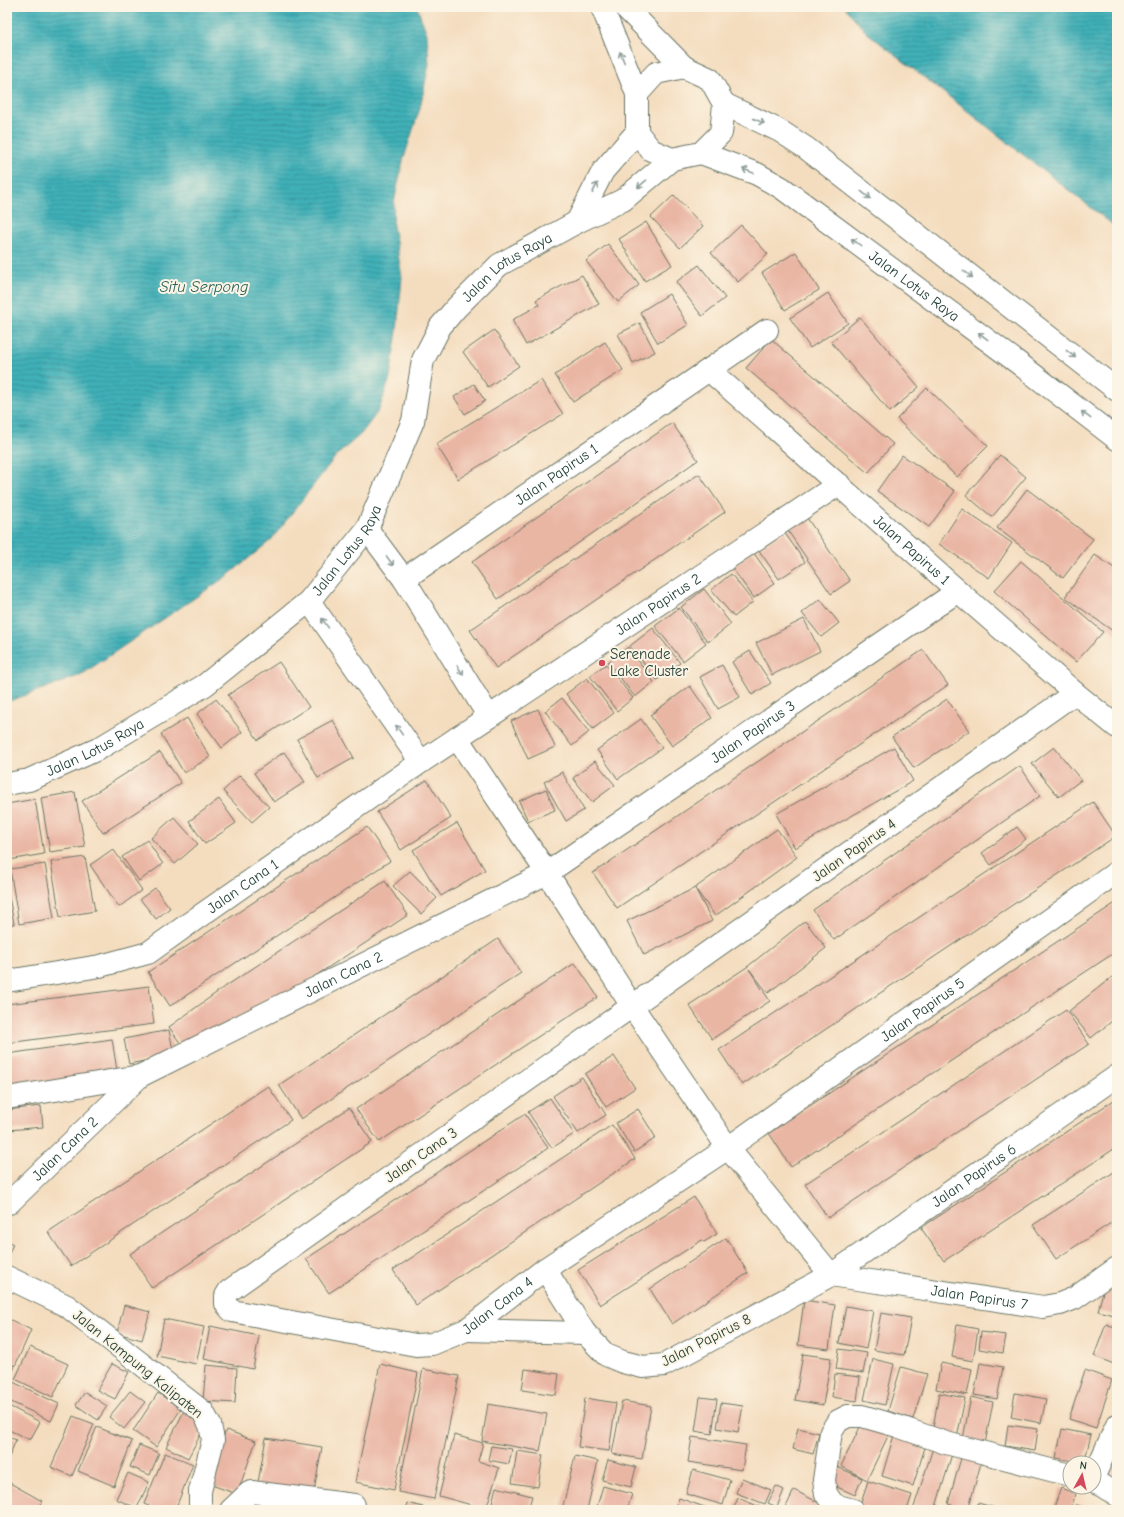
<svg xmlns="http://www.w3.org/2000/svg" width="1124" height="1517" font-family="'Comic Neue',sans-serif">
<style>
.water{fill:url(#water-rules);stroke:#2f7676}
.building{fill:#eab6a4}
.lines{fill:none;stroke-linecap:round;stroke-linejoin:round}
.minor-casing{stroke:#6a7565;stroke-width:24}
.minor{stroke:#fff;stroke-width:22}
.oneway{stroke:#8f9e9a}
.poi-dot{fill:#d1495b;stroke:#fcf5e5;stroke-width:1.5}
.labels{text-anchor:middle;stroke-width:4;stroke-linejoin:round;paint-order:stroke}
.street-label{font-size:15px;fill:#1f3d34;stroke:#fcf5e5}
.poi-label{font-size:15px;fill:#1f3d34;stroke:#fcf5e5;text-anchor:start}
.water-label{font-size:16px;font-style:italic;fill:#29605c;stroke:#fcf5e5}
</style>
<defs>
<pattern id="water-rules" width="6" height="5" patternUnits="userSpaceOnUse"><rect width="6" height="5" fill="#3fb0b8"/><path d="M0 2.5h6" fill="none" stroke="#349096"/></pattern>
</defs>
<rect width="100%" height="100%" fill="#fcf5e5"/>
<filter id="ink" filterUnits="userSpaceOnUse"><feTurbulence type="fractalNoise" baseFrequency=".025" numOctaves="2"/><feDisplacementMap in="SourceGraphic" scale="8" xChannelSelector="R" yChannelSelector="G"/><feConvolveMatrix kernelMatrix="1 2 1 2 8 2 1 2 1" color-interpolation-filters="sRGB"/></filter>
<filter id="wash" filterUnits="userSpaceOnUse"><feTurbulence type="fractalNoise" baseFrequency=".012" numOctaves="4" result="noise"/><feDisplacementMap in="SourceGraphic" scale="16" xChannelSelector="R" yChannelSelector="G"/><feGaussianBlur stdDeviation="0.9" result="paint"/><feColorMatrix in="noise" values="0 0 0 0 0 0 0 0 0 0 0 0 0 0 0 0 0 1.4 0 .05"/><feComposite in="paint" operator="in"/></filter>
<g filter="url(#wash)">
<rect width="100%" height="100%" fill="#f4ddbf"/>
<g class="water">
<path d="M7,7H417L427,34L429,64L420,108L403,161L394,202L393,225L402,277L397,331L390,378L379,410L361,434L336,456L271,540L227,576L81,675L7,702Z"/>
<path d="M845,7H1117V228L866,32Z"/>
</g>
<g id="blocks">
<g class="building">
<path d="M674,195L703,226L680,248L651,217Z"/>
<path d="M646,222L672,265L645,281L619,239Z"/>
<path d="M741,225L768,254L738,282L711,253Z"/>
<path d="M608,244L639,285L618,302L586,261Z"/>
<path d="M796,252L819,290L785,310L762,273Z"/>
<path d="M699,265L725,298L702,316L676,282Z"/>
<path d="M582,275L599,304L526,345L512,320L539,305L536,300Z"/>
<path d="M828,293L848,323L810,348L790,318Z"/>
<path d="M669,294L688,325L658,343L640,312Z"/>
<path d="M860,317L919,387L890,412L831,342Z"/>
<path d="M640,323L655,352L633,363L618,334Z"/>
<path d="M494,330L519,366L488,387L463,352Z"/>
<path d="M771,339L893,444L868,473L746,368Z"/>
<path d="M605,342L623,370L573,402L555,375Z"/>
<path d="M541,380L563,414L458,479L436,444Z"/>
<path d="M474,384L485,401L465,414L454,397Z"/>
<path d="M927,388L988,446L957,477L897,419Z"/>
<path d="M672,423L698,460L498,599L472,562Z"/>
<path d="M902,455L955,491L929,527L877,491Z"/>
<path d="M1000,455L1026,477L992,517L966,495Z"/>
<path d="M699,474L725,512L496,668L470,630Z"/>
<path d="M1027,489L1093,539L1063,578L997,528Z"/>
<path d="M962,509L1012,543L989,578L939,544Z"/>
<path d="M807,518L850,581L831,594L788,531Z"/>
<path d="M784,532L805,562L779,579L758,549Z"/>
<path d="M753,552L775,583L754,598L732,568Z"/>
<path d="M1095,555L1117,570V634L1065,597Z"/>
<path d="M1021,561L1103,632L1076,662L994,591Z"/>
<path d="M731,574L753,602L734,617L711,590Z"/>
<path d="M704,589L731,624L708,642L681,607Z"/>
<path d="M820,599L839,623L821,637L802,613Z"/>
<path d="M679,608L706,643L683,661L655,626Z"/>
<path d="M804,619L820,651L772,675L756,643Z"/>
<path d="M653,628L680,663L657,680L630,646Z"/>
<path d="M628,647L654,682L635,697L608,662Z"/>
<path d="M923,650L948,685L617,908L593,873Z"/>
<path d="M750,651L771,683L752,695L732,662Z"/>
<path d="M279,662L309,707L258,740L228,695Z"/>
<path d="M606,664L633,698L617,711L590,676Z"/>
<path d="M722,665L740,697L718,709L700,677Z"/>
<path d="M587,678L614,713L593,729L566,694Z"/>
<path d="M690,686L712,718L672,746L650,715Z"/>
<path d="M562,698L589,732L572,746L545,711Z"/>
<path d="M216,699L242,732L222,748L197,714Z"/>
<path d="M947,699L969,731L914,768L892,737Z"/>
<path d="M538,709L555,747L528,759L511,721Z"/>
<path d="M187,718L210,757L184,773L161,734Z"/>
<path d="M641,719L662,748L618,779L597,750Z"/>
<path d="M333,720L354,758L318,778L297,739Z"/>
<path d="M894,747L913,781L795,848L776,814Z"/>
<path d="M1054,747L1081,780L1059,797L1032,764Z"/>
<path d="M160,752L181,783L103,833L82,801Z"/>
<path d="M284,752L305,782L274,802L254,773Z"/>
<path d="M595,761L615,785L592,802L573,778Z"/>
<path d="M1020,766L1040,796L834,940L813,910Z"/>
<path d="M562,772L584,810L566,821L544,782Z"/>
<path d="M240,775L269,807L252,822L223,791Z"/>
<path d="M427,780L451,818L401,850L377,812Z"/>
<path d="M546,789L555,810L528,821L519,801Z"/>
<path d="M75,792L85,847L50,852L41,798Z"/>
<path d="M35,799L44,854L9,860L7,847V804Z"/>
<path d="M219,799L236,823L205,844L189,821Z"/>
<path d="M1093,802L1116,836L742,1085L719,1050Z"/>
<path d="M174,817L198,844L175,864L151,838Z"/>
<path d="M457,823L485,870L441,896L413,850Z"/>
<path d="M367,827L390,861L170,1006L148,972Z"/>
<path d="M1017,827L1026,839L991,865L982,853Z"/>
<path d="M777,829L797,857L715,916L695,888Z"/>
<path d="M147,840L163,864L139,881L122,857Z"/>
<path d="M113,849L142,890L119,907L90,865Z"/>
<path d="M85,857L95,911L60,917L51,862Z"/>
<path d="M45,864L54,918L19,924L10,869Z"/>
<path d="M410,871L437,898L421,914L393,886Z"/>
<path d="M385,881L408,915L306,982L185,1050L169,1027L223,988Z"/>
<path d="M7,886L14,924L7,925Z"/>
<path d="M155,888L170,908L156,919L140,899Z"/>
<path d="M695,888L712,921L644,955L627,921Z"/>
<path d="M1117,902V951L791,1167L769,1133Z"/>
<path d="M805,921L826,948L768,993L749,969L770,1001L712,1039L689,1005L747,967Z"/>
<path d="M498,939L521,973L301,1119L279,1085Z"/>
<path d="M575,963L598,997L379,1142L356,1109Z"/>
<path d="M1117,973V1017L1091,1038L1069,1011Z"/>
<path d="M149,986L154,1024L7,1043V1004Z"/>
<path d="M1066,1010L1089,1044L828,1218L805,1184Z"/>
<path d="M169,1030L174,1055L129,1064L124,1039Z"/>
<path d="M112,1039L118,1077L7,1092V1054Z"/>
<path d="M614,1056L635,1088L606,1107L585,1074Z"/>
<path d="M582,1077L606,1115L578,1133L553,1096Z"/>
<path d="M268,1086L291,1120L71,1266L48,1232Z"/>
<path d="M550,1098L574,1134L552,1148L528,1112Z"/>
<path d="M1117,1098V1147L944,1261L921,1228Z"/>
<path d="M41,1106L43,1127L9,1130L7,1110Z"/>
<path d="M349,1108L372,1142L152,1288L130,1254Z"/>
<path d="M638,1109L656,1138L634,1152L616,1123Z"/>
<path d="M525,1114L548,1148L329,1293L306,1259Z"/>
<path d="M612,1125L635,1159L416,1305L393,1270Z"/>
<path d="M1117,1170V1219L1056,1259L1033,1225Z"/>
<path d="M694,1197L717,1234L704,1242L702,1240L600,1305L578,1270Z"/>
<path d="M726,1238L748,1273L672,1324L650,1289Z"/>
<path d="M7,1241L13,1244L7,1258Z"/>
<path d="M1105,1284L1117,1287V1316L1098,1311Z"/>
<path d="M804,1300L835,1305L829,1349L798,1345Z"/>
<path d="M124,1305L150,1312L142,1340L117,1333Z"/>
<path d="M846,1306L873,1311L866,1349L839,1343Z"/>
<path d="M881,1313L911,1318L904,1355L874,1350Z"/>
<path d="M7,1318L31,1330L15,1366L7,1362Z"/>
<path d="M164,1319L204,1327L196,1364L157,1356Z"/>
<path d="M1106,1324L1117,1328V1361L1116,1365L1094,1356Z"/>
<path d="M957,1325L978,1329L973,1361L952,1357Z"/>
<path d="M210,1326L259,1336L253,1369L204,1359Z"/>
<path d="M981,1332L1006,1335L1003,1353L979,1349Z"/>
<path d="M30,1347L68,1364L53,1397L15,1379Z"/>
<path d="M839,1349L867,1353L863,1373L836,1369Z"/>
<path d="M803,1354L831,1358L823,1405L795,1400Z"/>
<path d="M873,1359L894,1364L885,1405L864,1400Z"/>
<path d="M7,1363L15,1366L7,1385Z"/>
<path d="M941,1363L972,1369L967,1395L936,1389Z"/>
<path d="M980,1363L1003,1367L997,1399L974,1395Z"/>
<path d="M112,1364L129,1372L115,1399L97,1390Z"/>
<path d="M380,1364L418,1373L394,1490L355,1482Z"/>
<path d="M206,1365L237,1368L235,1403L203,1401Z"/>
<path d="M901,1367L927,1374L913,1419L888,1411Z"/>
<path d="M423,1369L459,1376L434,1499L398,1492Z"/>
<path d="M525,1369L559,1374L556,1395L522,1390Z"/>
<path d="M1085,1370L1112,1380L1096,1428L1069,1419Z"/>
<path d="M835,1374L860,1377L857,1401L832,1397Z"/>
<path d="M13,1382L59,1404L51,1421L7,1400V1394Z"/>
<path d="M130,1391L145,1402L124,1429L109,1417Z"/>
<path d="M85,1392L107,1406L98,1420L76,1405Z"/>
<path d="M158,1393L181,1409L156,1447L133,1431Z"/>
<path d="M939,1393L965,1398L957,1438L932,1434Z"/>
<path d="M1015,1393L1046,1399L1041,1423L1011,1417Z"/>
<path d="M700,1397L717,1399L712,1434L695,1431Z"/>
<path d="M971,1397L993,1402L985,1444L963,1439Z"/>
<path d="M585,1398L616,1403L609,1451L578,1447Z"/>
<path d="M622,1401L651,1406L642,1459L612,1454Z"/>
<path d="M721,1403L743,1406L738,1432L717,1428Z"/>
<path d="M488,1404L547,1414L540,1451L482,1441Z"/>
<path d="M7,1405L40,1422L30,1440L7,1429Z"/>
<path d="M184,1411L207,1422L188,1458L166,1447Z"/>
<path d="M73,1416L94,1424L72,1476L51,1467Z"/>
<path d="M863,1421L889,1434L867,1480L841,1466Z"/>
<path d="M1008,1425L1038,1429L1035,1451L1005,1446Z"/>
<path d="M97,1427L132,1441L114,1486L78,1471Z"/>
<path d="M798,1428L819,1433L813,1454L793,1449Z"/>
<path d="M1062,1429L1091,1435L1084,1463L1056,1458Z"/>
<path d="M226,1430L256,1441L237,1494L206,1483Z"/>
<path d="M454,1435L483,1443L478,1461L499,1468L486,1509L439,1496Z"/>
<path d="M894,1435L926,1444L913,1486L882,1476Z"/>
<path d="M7,1436L16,1440L9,1457L7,1456Z"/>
<path d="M692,1437L746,1445L742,1470L688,1462Z"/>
<path d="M266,1438L322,1447L313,1497L257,1488Z"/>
<path d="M139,1445L159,1453L150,1475L130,1467Z"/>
<path d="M491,1446L512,1449L509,1464L488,1460Z"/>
<path d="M933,1448L952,1454L935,1510H913Z"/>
<path d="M517,1451L543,1455L538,1487L512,1483Z"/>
<path d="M165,1453L193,1464L175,1510H158L144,1504Z"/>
<path d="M1117,1454V1487L1102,1479Z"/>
<path d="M575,1456L598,1461L587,1510H562Z"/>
<path d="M961,1458L981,1463L968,1510L948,1504Z"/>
<path d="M608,1460L636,1467L631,1487L602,1480Z"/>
<path d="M833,1465L862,1478L855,1495L826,1482Z"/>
<path d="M693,1470L730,1480L723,1505L686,1494Z"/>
<path d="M128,1473L149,1482L137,1508L116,1499Z"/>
<path d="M742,1478L771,1490L765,1504L736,1493Z"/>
<path d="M868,1481L912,1495L907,1510H876L860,1505Z"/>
<path d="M10,1483L42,1501L37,1510H7V1490Z"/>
<path d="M603,1486L632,1494L627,1510H596Z"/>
<path d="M776,1486L784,1490L777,1507L768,1503Z"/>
<path d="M496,1487L532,1496L528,1510H490Z"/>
<path d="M1061,1488L1076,1494L1070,1510H1053Z"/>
<path d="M794,1490L833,1510H791L786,1507Z"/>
<path d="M249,1496L288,1503L287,1510H247Z"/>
<path d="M679,1498L713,1510H675Z"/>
<path d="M738,1498L760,1507L759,1510H733Z"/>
<path d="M407,1503L423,1507V1510H405Z"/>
<path d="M978,1503L1003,1510H976Z"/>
<path d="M1076,1505L1092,1509V1510H1075Z"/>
</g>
</g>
</g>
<g filter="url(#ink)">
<use href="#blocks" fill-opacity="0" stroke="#6a7565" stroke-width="1"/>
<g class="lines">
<defs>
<g id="minor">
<path d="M602,7L637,94"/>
<path d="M625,7L684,67"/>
<path d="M684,67L710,79L724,104L721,133L701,153L672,159L651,150L637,132V94L656,73Z"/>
<path d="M724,104L780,131L806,148L1117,390"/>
<path id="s1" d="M701,153L757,174L782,188L1017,362L1117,439"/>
<path d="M577,222L603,171L637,132"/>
<path id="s2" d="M709,370L958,591L1075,693L1117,727"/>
<path d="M367,529L404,579L489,717"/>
<path id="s3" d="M404,579L767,330"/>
<path d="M309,601L421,762"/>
<path id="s4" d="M1075,693L229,1291L226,1296V1304L232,1311L243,1313L416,1345L432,1344L466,1330L545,1269L728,1148L1117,872"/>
<path d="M457,738L547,873L632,1006L728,1148L831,1275"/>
<path id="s5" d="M7,784L29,780L98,749L205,685L309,601L367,529L413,421L423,360L440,327L456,308L499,265L577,222L623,200L672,159"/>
<path id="s6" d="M7,981L100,966L148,953L187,925L421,762L839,484"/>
<path d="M7,1098L140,1076"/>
<path id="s7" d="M7,1203H9L140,1076L547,873L958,591"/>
<path id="s8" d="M545,1269L585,1333L606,1355L623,1362L643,1367L664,1365L831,1275L1117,1076"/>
<path id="s9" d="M831,1275L1043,1307L1060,1304L1075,1298L1117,1268"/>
<path d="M7,1277L67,1306L203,1412L210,1425L213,1440L200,1491V1507L202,1510"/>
<path d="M466,1330L585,1333"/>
<path d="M1094,1476L1117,1425"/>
<path d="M1094,1481L1117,1495"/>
<path d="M231,1510L249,1493L252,1492L354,1505"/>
<path d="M853,1510L834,1505L826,1494L824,1480L831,1432L838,1421L848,1416H862L897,1426L946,1443L1070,1475"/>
</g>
</defs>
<use href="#minor" class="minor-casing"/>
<use href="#minor" class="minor"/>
</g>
<defs><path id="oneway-shaft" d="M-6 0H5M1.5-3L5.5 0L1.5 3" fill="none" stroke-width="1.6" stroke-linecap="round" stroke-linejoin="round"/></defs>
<g class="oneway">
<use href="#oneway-shaft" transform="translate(622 57) rotate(-112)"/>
<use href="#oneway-shaft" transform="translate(759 121) rotate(25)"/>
<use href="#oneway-shaft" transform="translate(748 171) rotate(-160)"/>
<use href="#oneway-shaft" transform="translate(642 184) rotate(140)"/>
<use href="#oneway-shaft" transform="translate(595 188) rotate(-63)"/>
<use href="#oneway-shaft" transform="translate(866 195) rotate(38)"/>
<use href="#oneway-shaft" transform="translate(856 242) rotate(-143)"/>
<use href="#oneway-shaft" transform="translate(968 274) rotate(38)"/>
<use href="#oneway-shaft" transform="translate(983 336) rotate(-143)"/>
<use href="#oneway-shaft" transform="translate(1071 354) rotate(38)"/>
<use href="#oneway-shaft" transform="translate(1086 415) rotate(-142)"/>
<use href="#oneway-shaft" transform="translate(390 561) rotate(54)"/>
<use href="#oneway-shaft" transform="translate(325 623) rotate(-125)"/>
<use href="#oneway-shaft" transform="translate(460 670) rotate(58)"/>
<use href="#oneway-shaft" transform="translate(399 730) rotate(-125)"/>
</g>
</g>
<circle class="poi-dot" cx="602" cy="663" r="4"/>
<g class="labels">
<g class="street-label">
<text dy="5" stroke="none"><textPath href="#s5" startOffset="756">Jalan Lotus Raya</textPath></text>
<text dy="5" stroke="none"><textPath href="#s1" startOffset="253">Jalan Lotus Raya</textPath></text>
<text dy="5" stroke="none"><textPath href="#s3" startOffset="185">Jalan Papirus 1</textPath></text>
<text dy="5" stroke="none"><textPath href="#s5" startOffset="420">Jalan Lotus Raya</textPath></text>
<text dy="5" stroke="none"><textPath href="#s2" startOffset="271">Jalan Papirus 1</textPath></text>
<text dy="5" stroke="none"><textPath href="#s6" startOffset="762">Jalan Papirus 2</textPath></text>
<text dy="5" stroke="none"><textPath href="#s7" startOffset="889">Jalan Papirus 3</textPath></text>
<text dy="5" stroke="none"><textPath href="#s5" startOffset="96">Jalan Lotus Raya</textPath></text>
<text transform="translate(854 850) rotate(-35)" y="5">Jalan Papirus 4</text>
<text dy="5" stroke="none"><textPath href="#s6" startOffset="260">Jalan Cana 1</textPath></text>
<text dy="5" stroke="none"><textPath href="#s7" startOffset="412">Jalan Cana 2</textPath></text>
<text dy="5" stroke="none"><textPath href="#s4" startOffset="1857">Jalan Papirus 5</textPath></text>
<text dy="5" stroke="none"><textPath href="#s7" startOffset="80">Jalan Cana 2</textPath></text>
<text transform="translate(421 1155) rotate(-35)" y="5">Jalan Cana 3</text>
<text dy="5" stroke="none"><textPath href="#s8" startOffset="530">Jalan Papirus 6</textPath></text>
<text dy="5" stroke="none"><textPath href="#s9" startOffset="150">Jalan Papirus 7</textPath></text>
<text dy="5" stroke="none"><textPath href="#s4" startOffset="1339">Jalan Cana 4</textPath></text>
<text transform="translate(706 1340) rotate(-27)" y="5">Jalan Papirus 8</text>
<text transform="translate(138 1364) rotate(39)" y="5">Jalan Kampung Kalipaten</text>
</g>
<g class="poi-label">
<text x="610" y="659">Serenade<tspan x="610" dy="17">Lake Cluster</tspan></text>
</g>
<g class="water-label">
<text x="204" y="292">Situ Serpong</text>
</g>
</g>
<rect width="1124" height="1517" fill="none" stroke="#fcf5e5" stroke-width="24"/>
<g transform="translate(1082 1475) rotate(8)"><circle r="19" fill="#fcf5e5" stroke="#a4ab9e"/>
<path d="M0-3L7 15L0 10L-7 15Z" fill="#d1495b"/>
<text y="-6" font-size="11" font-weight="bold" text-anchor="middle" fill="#1f3d34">N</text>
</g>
</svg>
